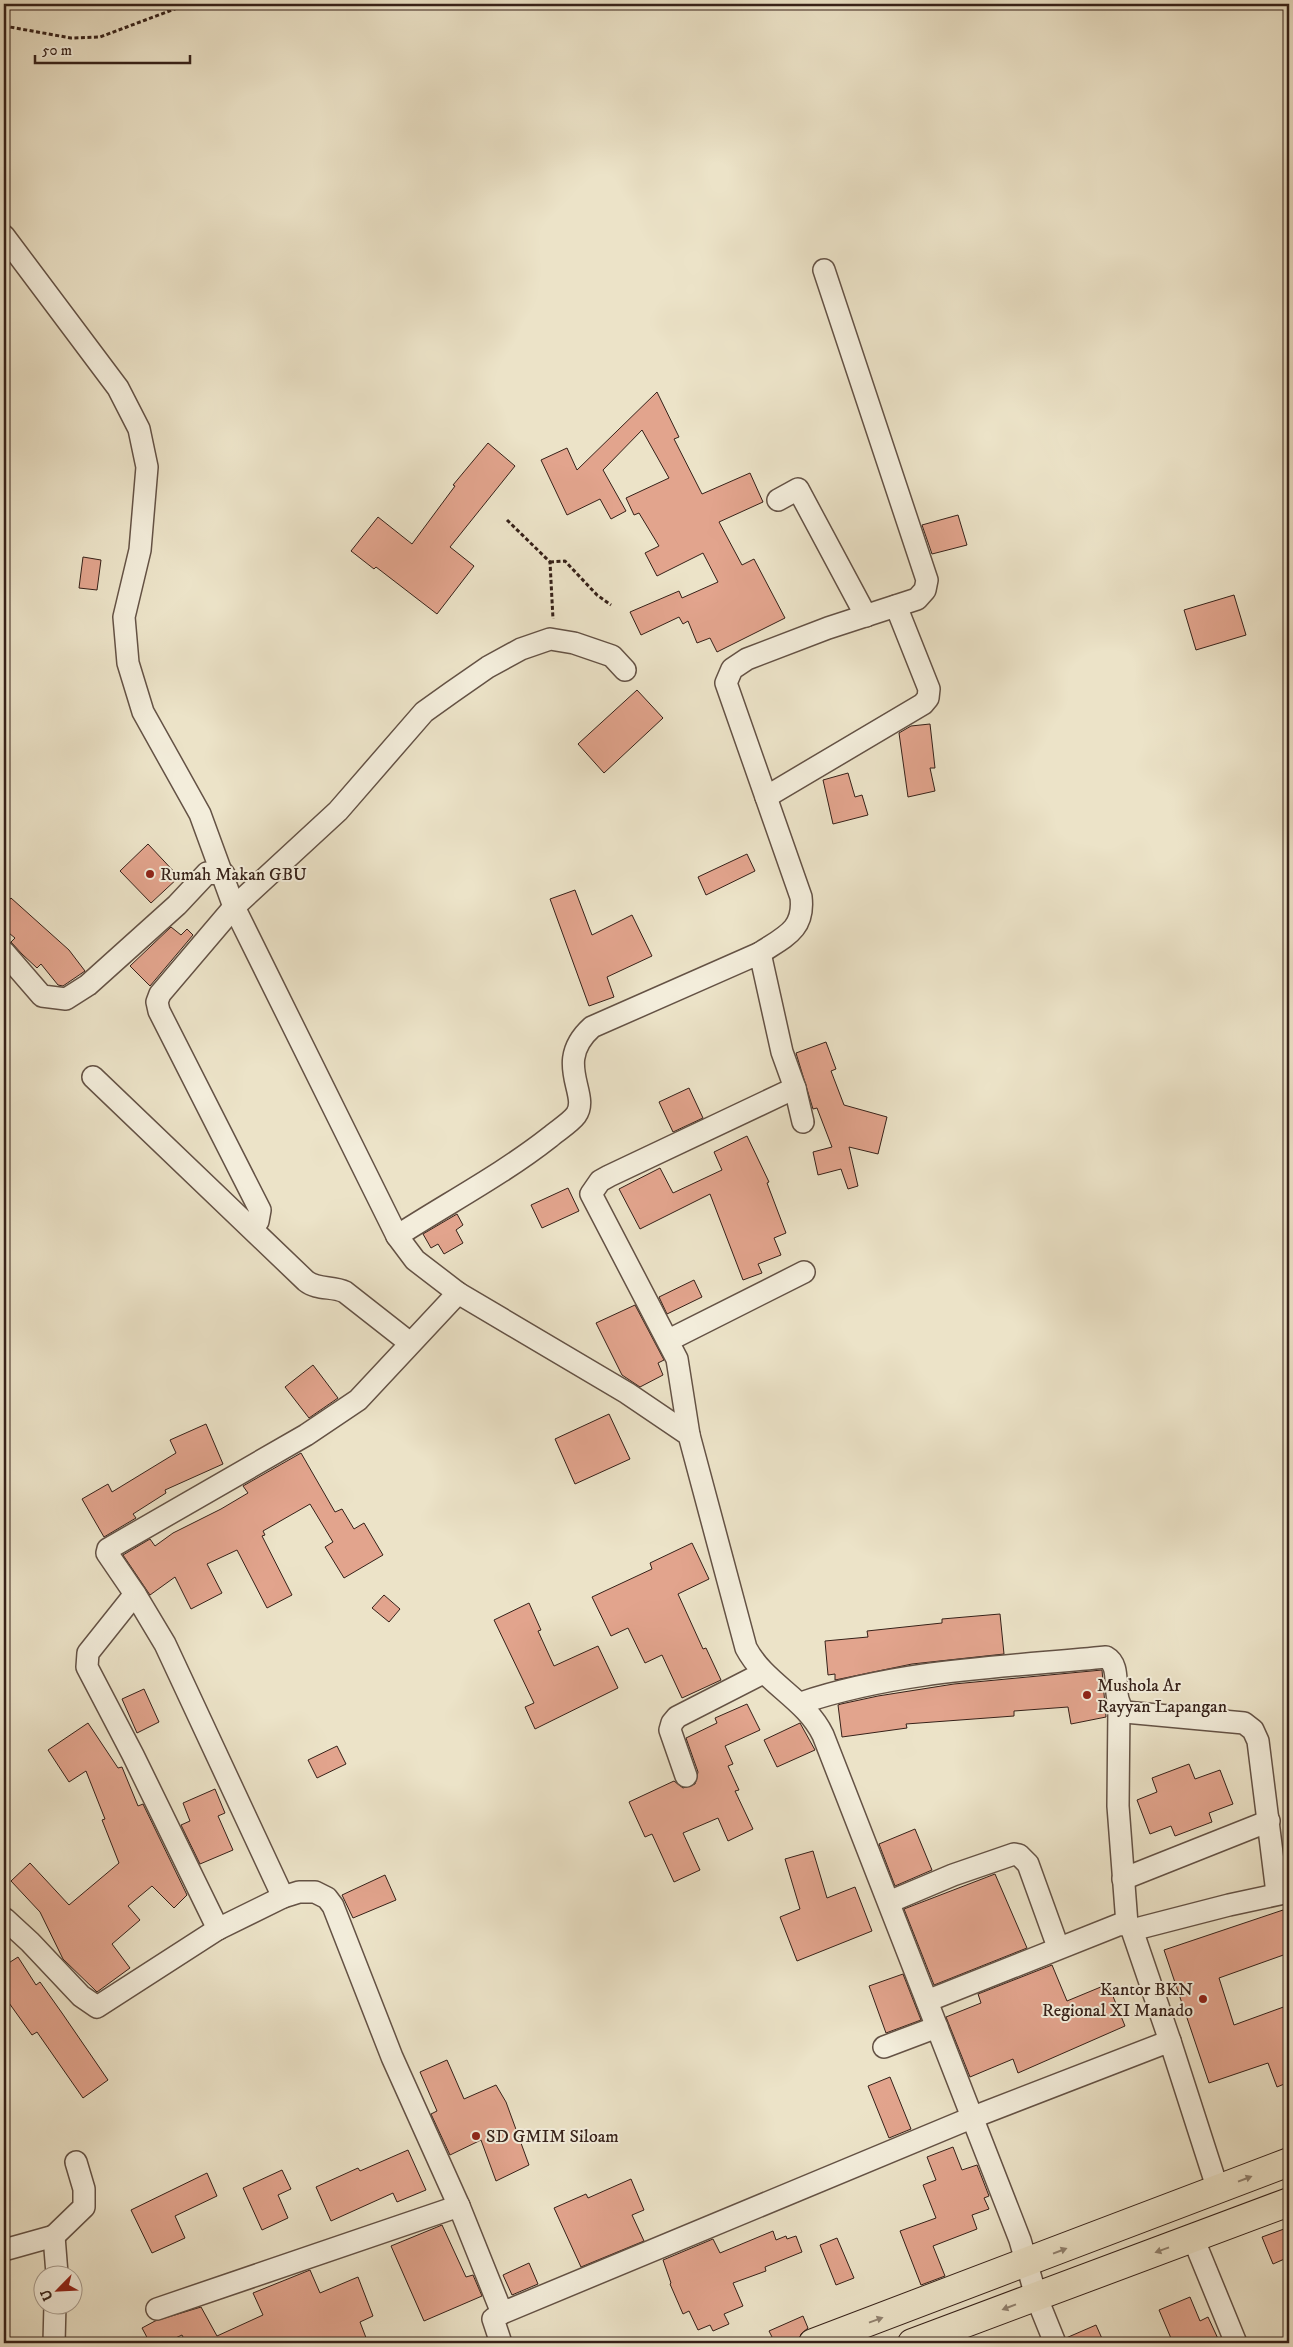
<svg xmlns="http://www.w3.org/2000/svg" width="1293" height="2347" font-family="'IM FELL DW Pica',serif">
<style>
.building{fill:#e2a48d;stroke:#362119}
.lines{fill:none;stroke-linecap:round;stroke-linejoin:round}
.minor-casing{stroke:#645245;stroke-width:24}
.highway-casing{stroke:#362119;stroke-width:30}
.path{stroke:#362119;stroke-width:3;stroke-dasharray:4 2.5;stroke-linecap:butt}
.minor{stroke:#f3eddb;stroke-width:21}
.highway{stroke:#ece3c8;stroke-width:28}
.oneway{fill:#918270}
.poi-dot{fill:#8f2418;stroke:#f3eddb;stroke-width:2}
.labels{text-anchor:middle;stroke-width:4;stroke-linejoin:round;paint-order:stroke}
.poi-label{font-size:18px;fill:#362119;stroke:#f3eddb;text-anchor:start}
</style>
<rect width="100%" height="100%" fill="#ece3c8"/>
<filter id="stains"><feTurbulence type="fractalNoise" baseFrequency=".004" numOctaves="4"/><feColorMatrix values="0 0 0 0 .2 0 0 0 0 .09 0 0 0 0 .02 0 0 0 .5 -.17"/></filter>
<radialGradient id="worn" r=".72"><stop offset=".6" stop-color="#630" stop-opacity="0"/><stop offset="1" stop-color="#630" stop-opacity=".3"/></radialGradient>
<g class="building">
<path d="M657,392L679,437L674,439L702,494L750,473L763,502L719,522L742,565L754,559L785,618L717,652L710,638L697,643L688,621L683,624L679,617L641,635L630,612L679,591L682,598L718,582L703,553L657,576L645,553L659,546L639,513L634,515L626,498L669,478L642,430L603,470L626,511L611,519L600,499L567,515L541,460L567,448L577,470Z"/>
<path d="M488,443L515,466L450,547L474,566L437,614L376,567L374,569L351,551L378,517L412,544L455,486L453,485Z"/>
<path d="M958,515L967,545L932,554L922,525Z"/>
<path d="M83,557L101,560L97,590L79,588Z"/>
<path d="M1234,595L1246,635L1196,650L1184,610Z"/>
<path d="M637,690L663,718L604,773L578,744Z"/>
<path d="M930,724L935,768H930L935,791L908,797L899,733L911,726Z"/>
<path d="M848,773L855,797L862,795L868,815L833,824L823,780Z"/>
<path d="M148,844L179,877L151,903L120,871Z"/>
<path d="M747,854L755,871L706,895L698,877Z"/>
<path d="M575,890L592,935L632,915L652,956L607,977L614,997L589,1006L550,899Z"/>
<path d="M11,898L69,950L85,971L63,986L58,985L41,964L37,968L22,954L11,942L15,938L4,929V906Z"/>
<path d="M171,927L181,935L187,929L193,935L150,986L130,966Z"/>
<path d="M826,1042L836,1069L831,1071L844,1105L887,1117L878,1154L849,1147L858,1186L848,1189L841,1169L818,1175L813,1152L832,1147L817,1108L813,1109L796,1053Z"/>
<path d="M689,1088L703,1118L673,1132L659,1102Z"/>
<path d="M747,1136L769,1182L767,1183L786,1233L774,1238L781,1255L758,1264L762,1273L743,1280L710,1194L640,1229L619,1189L660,1168L673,1193L722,1170L714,1152Z"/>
<path d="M568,1188L579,1211L542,1228L531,1205Z"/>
<path d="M457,1214L463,1225L456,1230L463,1243L444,1254L438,1244L431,1248L423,1234Z"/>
<path d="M694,1280L702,1297L667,1314L659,1297Z"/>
<path d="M635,1305L664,1360L658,1363L663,1375L640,1387L622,1375L596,1323Z"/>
<path d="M313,1365L338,1398L309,1418L285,1387Z"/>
<path d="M609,1414L630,1459L575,1484L555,1439Z"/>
<path d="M206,1424L223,1464L165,1490L166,1493L133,1514L136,1518L104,1537L82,1499L108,1484L112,1492L176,1453L170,1440Z"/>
<path d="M301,1453L335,1512L342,1509L354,1529L364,1523L383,1555L344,1578L325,1547L333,1542L310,1504L263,1531L265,1535L262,1536L292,1595L267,1608L237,1550L207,1564L222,1593L191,1609L175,1577L150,1595L123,1555L150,1539L155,1546L173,1533L221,1509L248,1493L243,1486Z"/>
<path d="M692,1543L709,1579L678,1594L703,1649L706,1648L721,1680L682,1698L662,1655L645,1663L628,1628L611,1636L592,1597L652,1569L650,1563Z"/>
<path d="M384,1595L400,1609L389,1622L372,1608Z"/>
<path d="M529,1603L541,1630L538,1631L554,1666L598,1646L618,1688L535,1729L525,1707L534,1703L494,1620Z"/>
<path d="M1000,1614L1004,1654L912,1664L835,1680V1674L828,1675L825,1641L868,1637L867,1631L942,1623V1619Z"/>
<path d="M1102,1670L1106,1717L1071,1724L1068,1707L1014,1711V1716L906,1724L907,1728L842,1737L838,1705L841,1704L878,1696L954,1684Z"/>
<path d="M144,1689L159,1722L137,1733L122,1699Z"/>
<path d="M747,1704L760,1730L725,1746L733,1764L728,1766L739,1790L735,1791L753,1829L728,1841L718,1818L683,1833L700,1870L674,1882L652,1834L645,1837L629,1802L674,1781L683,1788L695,1784L698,1772L686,1738L717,1723L715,1718Z"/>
<path d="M88,1723L118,1768L122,1767L138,1806L143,1804L187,1895L174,1908L152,1886L128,1906L140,1920L112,1944L130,1968L97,1992L63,1959L40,1912L11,1881L30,1863L69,1905L119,1863L102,1820L105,1819L86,1771L69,1782L48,1750Z"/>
<path d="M800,1723L815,1750L777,1767L764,1740Z"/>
<path d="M337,1746L346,1764L317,1778L308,1760Z"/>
<path d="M1189,1764L1195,1779L1220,1770L1233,1804L1209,1813L1212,1822L1175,1836L1171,1826L1150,1834L1137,1800L1157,1792L1152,1778Z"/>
<path d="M215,1789L225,1813L218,1816L233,1850L200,1864L181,1825L190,1821L183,1803Z"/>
<path d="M915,1829L932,1870L895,1886L879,1844Z"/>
<path d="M813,1851L827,1898L855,1887L872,1931L797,1961L780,1917L800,1909L785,1859Z"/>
<path d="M995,1874L1027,1948L934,1985L904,1909Z"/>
<path d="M385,1875L396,1900L353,1918L342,1895Z"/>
<path d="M1289,1908V1953L1219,1978L1234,2025L1289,2005V2082L1277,2087L1268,2063L1209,2083L1164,1950Z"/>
<path d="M18,1957L36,1985L40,1982L62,2013L108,2080L83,2098L37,2032L32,2035L4,1996V1966Z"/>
<path d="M1052,1965L1067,2001L1108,1984L1125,2026L1018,2073L1013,2059L970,2077L946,2017L981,2003L978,1994Z"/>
<path d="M903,1974L921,2020L886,2033L869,1986Z"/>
<path d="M447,2060L464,2099L496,2085L506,2102L529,2165L496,2181L481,2140L450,2155L431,2114L437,2111L420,2072Z"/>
<path d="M890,2077L911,2129L889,2138L868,2086Z"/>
<path d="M953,2147L962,2170L977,2165L989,2196L984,2198L989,2209L972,2215L977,2229L933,2246L945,2276L921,2285L900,2231L936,2218L923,2185L936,2180L927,2157Z"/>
<path d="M408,2150L426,2190L397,2202L393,2193L331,2221L316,2187L358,2168L360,2171Z"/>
<path d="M282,2170L291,2189L278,2195L288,2218L262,2230L243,2188Z"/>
<path d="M207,2173L217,2196L175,2216L185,2238L152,2253L131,2210Z"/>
<path d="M631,2179L644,2210L632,2215L644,2241L581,2267L554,2208L586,2194L588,2198Z"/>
<path d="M442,2225L466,2277L473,2275L482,2296L424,2321L391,2246Z"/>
<path d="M1284,2229L1289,2242V2257L1273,2264L1262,2237Z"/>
<path d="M773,2231L776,2240L786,2236L787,2239L796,2236L802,2252L765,2267L766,2271L733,2283L743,2306L724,2314L729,2324L713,2331L710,2325L698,2330L689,2311L683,2314L670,2284L671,2283L663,2260L713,2239L720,2253Z"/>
<path d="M837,2238L854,2278L836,2285L820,2245Z"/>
<path d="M529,2263L538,2284L512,2295L503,2275Z"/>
<path d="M310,2270L320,2293L358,2277L373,2316L360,2322L368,2343H186L182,2335L165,2343H150L142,2328L155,2321L201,2307L217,2336L263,2315L253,2293Z"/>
<path d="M1190,2297L1200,2321L1208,2317L1220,2343H1173L1159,2310Z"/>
<path d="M803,2316L808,2328L801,2334L798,2343H775L769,2331Z"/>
<path d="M1096,2325L1104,2343H1067L1066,2338Z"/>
</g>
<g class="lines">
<defs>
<g id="minor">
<path d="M4,236L118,388L139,429L147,467L140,550L124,617L128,663L143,712L200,814L234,907L397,1236L415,1260L458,1293L627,1393L689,1435L746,1648C765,1684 805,1698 823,1735L1020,2240L1036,2296L1055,2343"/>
<path d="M778,500L798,489L866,616"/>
<path d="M766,797L923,704L928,698L929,689L896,606"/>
<path d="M4,952L42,996L66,999L88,985L177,905L207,873L224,874"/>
<path d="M760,953C784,937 805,930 801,897L726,683L732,669L747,659L828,628L917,599L925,590L927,580L824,270"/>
<path d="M93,1077L306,1281C317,1290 333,1286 345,1292L410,1343"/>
<path d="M795,1088L803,1122"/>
<path d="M250,1226L258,1221L260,1210L159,1011L157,1002L160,994L234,907L338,811L424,712L452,692L488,667L521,649L550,639L574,643L612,656L625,670"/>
<path d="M397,1236C448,1203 503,1174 550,1137C558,1130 570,1123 576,1115C591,1094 552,1063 592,1027L760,953L782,1052L795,1088L609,1176L600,1181L591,1194L677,1359L689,1435"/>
<path d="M669,1340L804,1272"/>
<path d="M135,1594L165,1644L283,1897"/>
<path d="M801,1703C899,1670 1004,1667 1106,1657C1124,1667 1109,1697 1125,1712L1244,1723L1253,1730L1258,1741L1277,1893"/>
<path d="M1119,1706L1118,1806L1127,1924"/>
<path d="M686,1776L670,1730L672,1723L677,1717L763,1673"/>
<path d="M1123,1879L1269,1821"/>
<path d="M889,1902L953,1875L1014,1854L1019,1855L1028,1864L1058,1947"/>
<path d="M5,1919L30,1942L81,1996L97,2007L218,1929L283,1897L299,1892H315L327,1898L333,1906L392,2057L459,2206L157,2309"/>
<path d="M218,1929L133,1755L87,1667L88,1653L135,1594L107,1553L108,1549L306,1435L358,1400L458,1293"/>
<path d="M1132,1930L1229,1905L1289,1892"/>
<path d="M927,2001L1118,1925L1127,1924L1132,1930L1170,2041"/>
<path d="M884,2047L937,2027"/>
<path d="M459,2206L502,2313"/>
<path d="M54,2236L84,2207V2189L76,2162"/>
<path d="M1193,2238L1236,2343"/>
<path d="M4,2250L54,2236L57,2274"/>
<path d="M54,2343L55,2304"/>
<path d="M501,2343L493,2319L502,2313L971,2118L1170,2041L1218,2190"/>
</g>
<g id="highway">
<path d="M813,2343L1289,2162"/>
<path d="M912,2343L1289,2202"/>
</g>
</defs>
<use href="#minor" class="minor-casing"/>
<use href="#highway" class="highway-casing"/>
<g class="path">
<path d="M4,26L71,38L100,37L188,4"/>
<path d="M507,520L550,562L553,619"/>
<path d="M550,562L565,561L597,595L611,605"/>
</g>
<use href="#minor" class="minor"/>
<use href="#highway" class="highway"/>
</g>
<defs><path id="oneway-solid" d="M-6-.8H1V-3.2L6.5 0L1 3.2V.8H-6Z" transform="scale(1.25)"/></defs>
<g class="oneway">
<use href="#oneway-solid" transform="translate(1245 2179) rotate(-21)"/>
<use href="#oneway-solid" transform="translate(1162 2250) rotate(160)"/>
<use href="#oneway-solid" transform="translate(1060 2251) rotate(-21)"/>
<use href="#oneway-solid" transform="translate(1009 2307) rotate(159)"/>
<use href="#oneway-solid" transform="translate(876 2320) rotate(-20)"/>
</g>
<g class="poi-dot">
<circle cx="150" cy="874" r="5"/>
<circle cx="1087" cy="1695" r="5"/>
<circle cx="1203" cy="1999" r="5"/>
<circle cx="476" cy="2136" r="5"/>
</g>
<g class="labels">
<g class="poi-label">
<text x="160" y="880">Rumah Makan GBU</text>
<text x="1097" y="1691">Mushola Ar<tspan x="1097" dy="21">Rayyan Lapangan</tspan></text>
<text x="1193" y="1995" text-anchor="end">Kantor BKN<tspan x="1193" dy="21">Regional XI Manado</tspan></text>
<text x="486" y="2142">SD GMIM Siloam</text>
</g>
</g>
<rect width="1293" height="2347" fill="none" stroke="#ece3c8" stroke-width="20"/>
<rect x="5" y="5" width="1283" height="2337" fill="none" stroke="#362119" stroke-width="2.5"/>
<rect x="10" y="10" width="1273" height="2327" fill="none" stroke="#362119"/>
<g transform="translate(58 2290) rotate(246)"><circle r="24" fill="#f3eddb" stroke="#a79b8d"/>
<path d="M0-4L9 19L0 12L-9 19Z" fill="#8f2418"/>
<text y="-8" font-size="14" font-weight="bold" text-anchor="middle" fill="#362119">U</text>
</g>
<path d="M35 55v8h155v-8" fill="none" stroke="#362119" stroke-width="2.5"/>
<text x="42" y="55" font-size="15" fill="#362119" stroke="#f3eddb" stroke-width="4" paint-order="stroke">50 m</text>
<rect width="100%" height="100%" filter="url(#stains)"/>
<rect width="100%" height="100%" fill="url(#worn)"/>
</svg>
